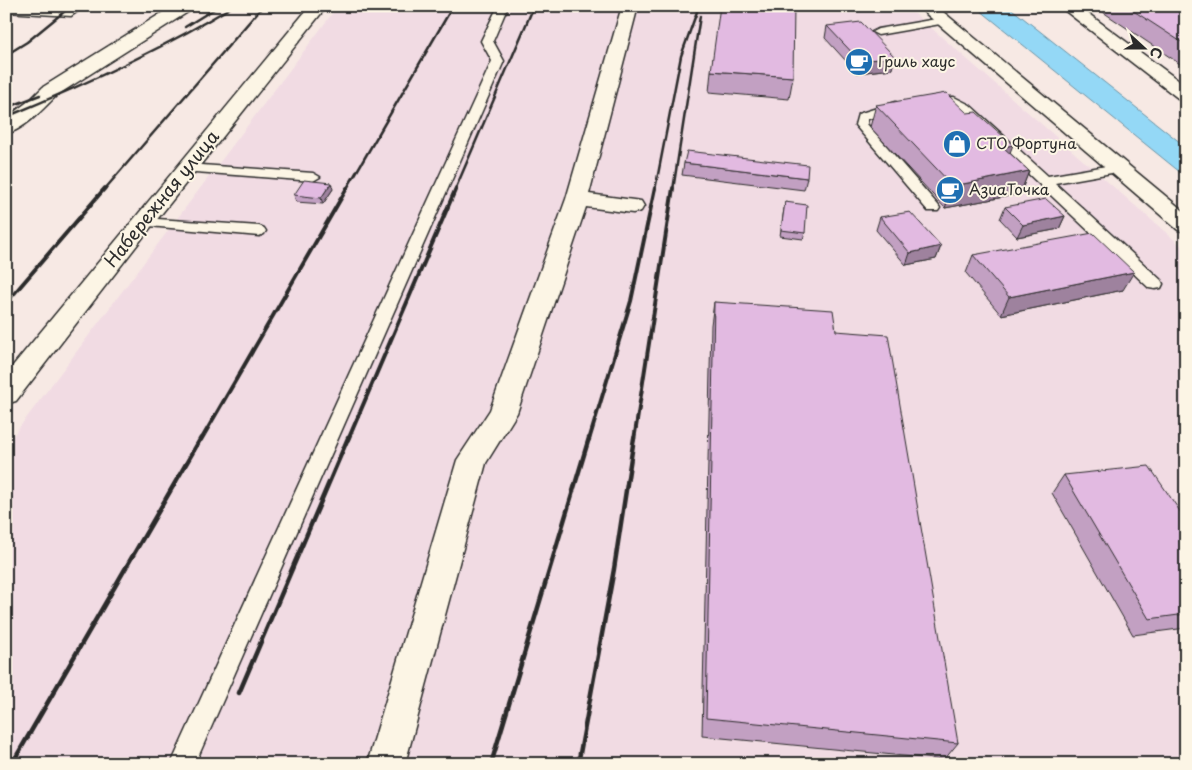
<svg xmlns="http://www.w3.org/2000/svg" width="1192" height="770" font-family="'Playpen Sans',sans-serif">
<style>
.built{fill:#f1dbe3}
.water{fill:#94d8f6;stroke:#6a93a5}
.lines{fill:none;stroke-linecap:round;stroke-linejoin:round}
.service-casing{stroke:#2b2b2b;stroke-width:3}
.minor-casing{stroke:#2b2b2b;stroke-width:3}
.secondary-casing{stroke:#2b2b2b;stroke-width:3}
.primary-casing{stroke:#2b2b2b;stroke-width:3}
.service{fill:#fcf5e5;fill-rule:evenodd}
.minor{fill:#fcf5e5;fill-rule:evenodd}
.secondary{fill:#fcf5e5;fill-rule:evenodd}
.primary{fill:#fcf5e5;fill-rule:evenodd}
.rail-far2{stroke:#2b2b2b;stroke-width:2.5}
.rail-far1{stroke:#2b2b2b;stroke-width:4}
.rail{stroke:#2b2b2b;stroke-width:4.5}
.wall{fill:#c2a0c2;stroke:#2b2b2b}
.shaded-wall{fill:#9e829e;stroke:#2b2b2b}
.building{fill:#e2bae1;stroke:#2b2b2b}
.labels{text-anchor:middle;stroke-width:4;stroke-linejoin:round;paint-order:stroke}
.far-poi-label{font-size:15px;fill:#2b2b2b;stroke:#fcf5e5;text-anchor:start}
.street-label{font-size:18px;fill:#2b2b2b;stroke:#fcf5e5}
</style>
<rect width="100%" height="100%" fill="#f7e9e4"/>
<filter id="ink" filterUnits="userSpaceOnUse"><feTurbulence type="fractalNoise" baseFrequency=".02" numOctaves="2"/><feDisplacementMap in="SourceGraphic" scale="10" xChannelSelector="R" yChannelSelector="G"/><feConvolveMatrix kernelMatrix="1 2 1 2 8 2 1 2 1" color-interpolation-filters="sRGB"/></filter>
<g filter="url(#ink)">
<path class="built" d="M338,6H906L1186,250V764H6V445Z"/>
<path class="water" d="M975,6H1008L1186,147V177Z"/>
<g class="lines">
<defs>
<g id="service">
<path d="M6,6L69,10L73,6H85L71,16L6,12Z"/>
<path d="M498,6H508L493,41L504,61L195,764H171L492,61L481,41Z"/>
<path d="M942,18L946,19L947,21L946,23L878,35L872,32L878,29Z"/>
<path d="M931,97H954L970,105L1048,176L1118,164L1123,165L1125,168L1123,171L1055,183L1161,280L1163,284L1161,288L1155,289L1149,288L962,111L951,105L927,104L925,101Z"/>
<path d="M896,102L902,106L900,109L868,119L867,124L938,205L940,208L938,211H928L855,125L858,114Z"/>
<path d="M187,164L313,173L320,177L313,181L182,171L180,168L182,165Z"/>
<path d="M143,218L259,226L264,228L266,231L264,234L259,236L138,225L136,222L138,219Z"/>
</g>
<g id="minor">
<path d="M173,6H193L191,10L57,95C43,109 25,129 6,134V118L29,101L43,87Z"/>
<path d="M622,6H638L589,194L641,201L644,206L641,211L633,213L586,207L517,413L486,463L405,764H367L457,460L490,410L566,199Z"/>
<path d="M1059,6H1078L1186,86V101L1179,99Z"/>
</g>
<path id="secondary" d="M310,6H327L151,227L16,401L6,404V374Z"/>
<path id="primary" d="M917,6H936L1186,213V232L1178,230Z"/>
</defs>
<use href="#service" class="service-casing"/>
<use href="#minor" class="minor-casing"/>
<use href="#secondary" class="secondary-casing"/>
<use href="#primary" class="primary-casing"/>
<use href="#service" class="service"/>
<use href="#minor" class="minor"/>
<use href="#secondary" class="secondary"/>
<use href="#primary" class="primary"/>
<g class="rail-far2">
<path d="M185,27L219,6"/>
<path d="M6,55L27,42L71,6"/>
<path d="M6,108L40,95"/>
<path d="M6,117C84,85 161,50 233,6"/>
<path d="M104,190L263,6"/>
<path d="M346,190L453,6"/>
<path d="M455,190L534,6"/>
<path d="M655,190L681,56L699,6"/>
<path d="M673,190L700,16"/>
</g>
<g class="rail-far1">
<path d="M6,303L105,188"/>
<path d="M201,440L347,188"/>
<path d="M348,440L456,188"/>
<path d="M589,440L631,301L655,188"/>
<path d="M634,440L673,188"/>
</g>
<g class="rail">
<path d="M239,693L348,438"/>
<path d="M12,764L201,438"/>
<path d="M491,764L589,438"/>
<path d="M578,764L614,569L634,438"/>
</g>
</g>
<g class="wall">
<path d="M1094,6H1186V68Z"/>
<path d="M827,26L892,69L857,73L825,38Z"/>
<path d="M711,71L793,77L789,99L709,92Z"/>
<path d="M876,105L1010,153L1029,171L1020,194L945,208L870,127Z"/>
<path d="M684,163L807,178L804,190L682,175Z"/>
<path d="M333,189L323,204L296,202L294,195Z"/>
<path d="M785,202L805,233L803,239L780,236Z"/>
<path d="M1005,207L1065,216L1059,229L1017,237L1000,219Z"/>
<path d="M880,217L941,246L936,259L906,265L876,230Z"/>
<path d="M973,255L1123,290L1001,315L966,273Z"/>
<path d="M714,302L836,331L958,743L944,760L702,736L711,325Z"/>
<path d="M1064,475L1186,520V628L1133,635L1052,493Z"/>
</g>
<g class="shaded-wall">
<path d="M895,57L892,69L857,73L860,61Z"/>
<path d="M6,71L11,80L6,82Z"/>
<path d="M1013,145L1004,168L1003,147Z"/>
<path d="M1029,171L1020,194L945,208L953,186Z"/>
<path d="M331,183L333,189L323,204L321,198Z"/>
<path d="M1065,216L1059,229L1017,237L1023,225Z"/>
<path d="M941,246L936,259L906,265L910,253Z"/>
<path d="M1134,272L1123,290L1001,315L1009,297Z"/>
</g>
<g class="building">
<path d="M720,6H794L793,77L711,71Z"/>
<path d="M1126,6H1186V45Z"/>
<path d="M861,22L895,57L860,61L827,26Z"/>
<path d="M946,93L967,113L976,112L1013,145L1003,147L1029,171L953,186L876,105Z"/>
<path d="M687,151L808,165L807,178L684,163Z"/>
<path d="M304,180L331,183L321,198L294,195Z"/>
<path d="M1046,199L1065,216L1023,225L1005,207Z"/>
<path d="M785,202L807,205L805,233L781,230Z"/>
<path d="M910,212L941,246L910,253L880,217Z"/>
<path d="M1093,233L1134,272L1009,297L973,255Z"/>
<path d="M714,302L833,310L836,331L888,335L958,743L706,718Z"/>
<path d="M1149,466L1186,520V614L1149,619L1064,475Z"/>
</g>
</g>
<defs>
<symbol id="cafe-disc" viewBox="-11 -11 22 22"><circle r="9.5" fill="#1f6fb2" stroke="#fcf5e5"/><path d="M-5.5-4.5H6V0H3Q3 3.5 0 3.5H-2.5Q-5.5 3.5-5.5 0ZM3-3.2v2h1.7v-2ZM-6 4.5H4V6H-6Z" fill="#fff"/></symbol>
<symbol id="shop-disc" viewBox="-11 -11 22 22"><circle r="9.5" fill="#1f6fb2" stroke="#fcf5e5"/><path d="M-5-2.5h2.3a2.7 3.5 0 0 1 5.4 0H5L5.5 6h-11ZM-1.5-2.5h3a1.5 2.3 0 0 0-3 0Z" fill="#fff"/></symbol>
</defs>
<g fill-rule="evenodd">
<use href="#cafe-disc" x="843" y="46" width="32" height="32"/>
<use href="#shop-disc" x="941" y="128" width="32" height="32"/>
<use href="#cafe-disc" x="934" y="174" width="32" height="32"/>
</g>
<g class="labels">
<g class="far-poi-label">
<text x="878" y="67">Гриль хаус</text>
<text x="976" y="149">СТО Фортуна</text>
<text x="969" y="195">АзиаТочка</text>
</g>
<g class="street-label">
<text transform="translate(162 199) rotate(-51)" y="6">Набережная улица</text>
</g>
</g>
<rect width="1192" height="770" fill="none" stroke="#fcf5e5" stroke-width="25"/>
<rect x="12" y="12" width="1167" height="745" fill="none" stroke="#2b2b2b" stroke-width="2" filter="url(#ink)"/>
<g transform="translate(1144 48) rotate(111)" stroke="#fcf5e5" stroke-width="4" paint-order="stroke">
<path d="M0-4L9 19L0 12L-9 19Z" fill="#2b2b2b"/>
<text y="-8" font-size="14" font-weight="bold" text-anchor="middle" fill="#2b2b2b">С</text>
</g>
</svg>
